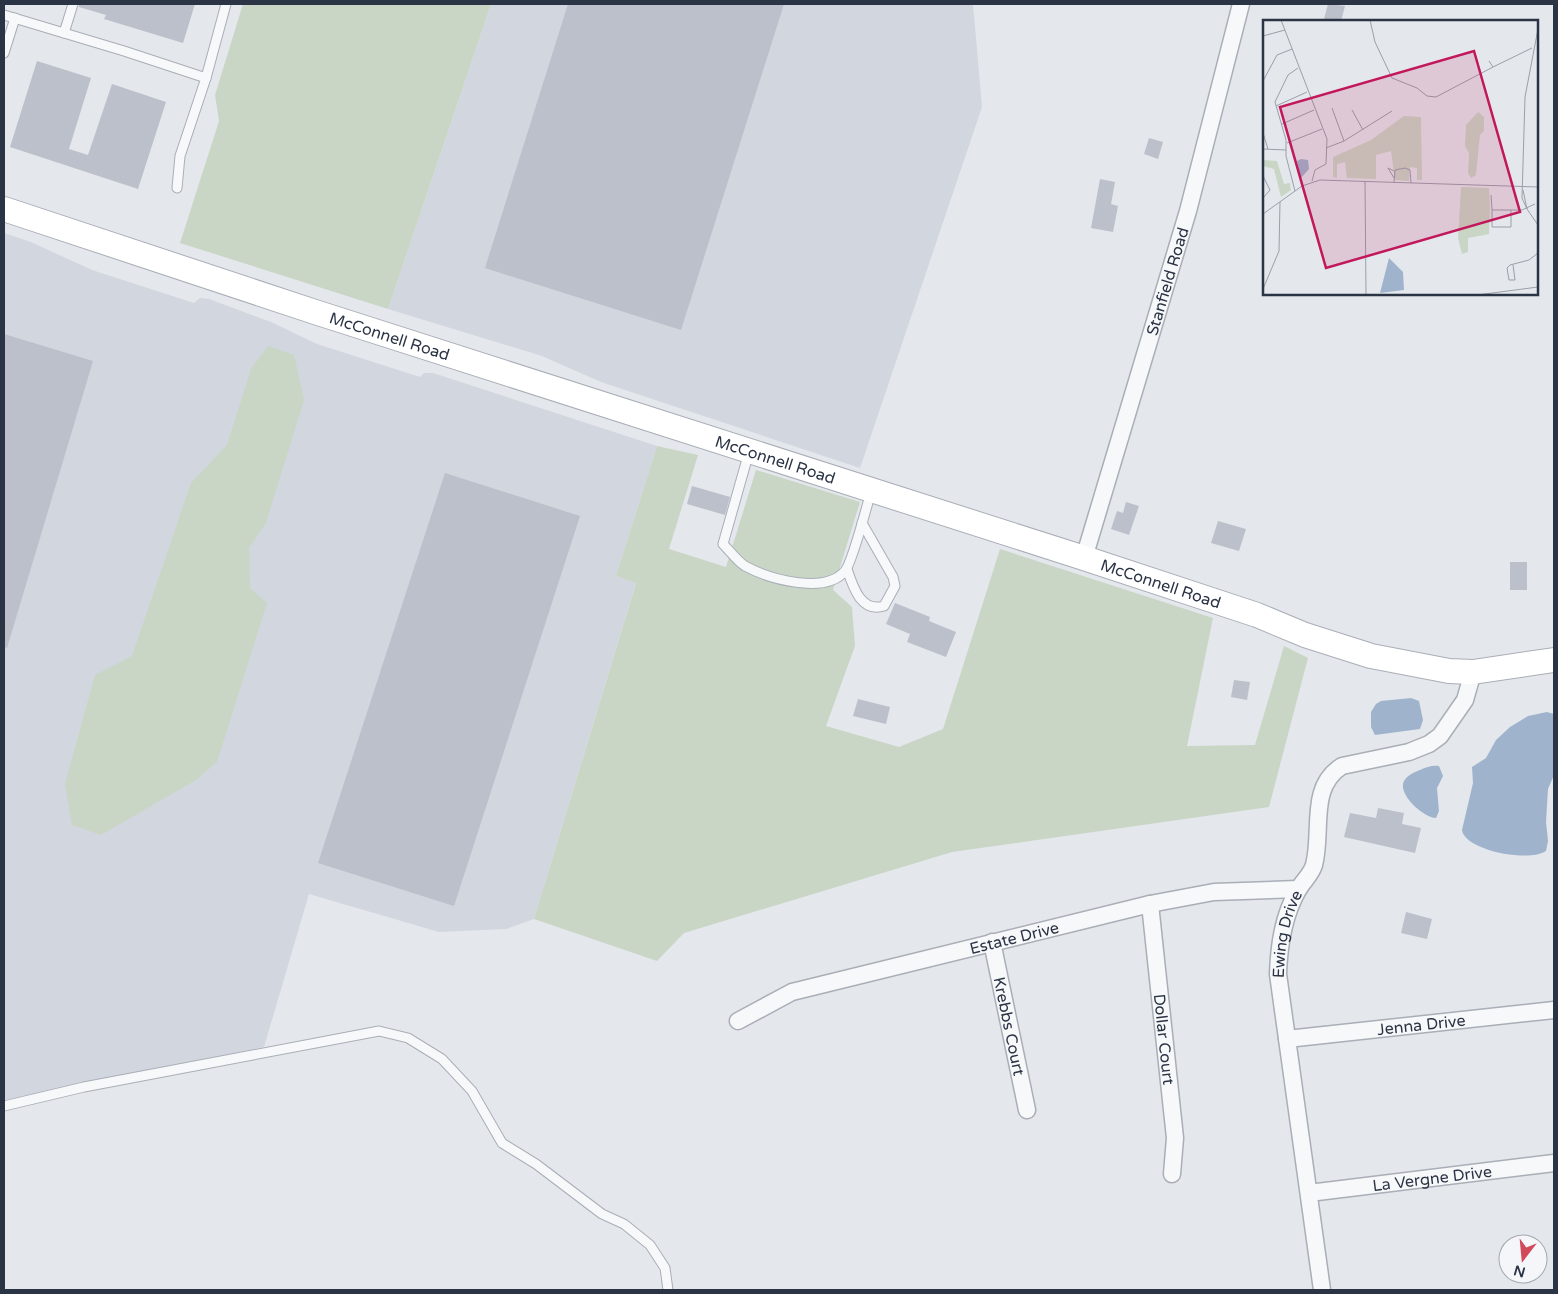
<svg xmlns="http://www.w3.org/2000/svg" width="1558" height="1294" font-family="'Varela Round',sans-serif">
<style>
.built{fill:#d2d6de}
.green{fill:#c9d6c5}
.water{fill:#9fb4cc}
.building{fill:#bbc0ca}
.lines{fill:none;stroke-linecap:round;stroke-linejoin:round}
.lane-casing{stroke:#a9aeb7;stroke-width:11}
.street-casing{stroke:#a9aeb7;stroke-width:19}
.secondary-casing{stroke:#a9aeb7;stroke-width:26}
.lane{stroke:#f7f8fa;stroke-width:9}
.street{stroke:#f7f8fa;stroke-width:16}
.secondary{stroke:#fff;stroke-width:24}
.labels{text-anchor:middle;stroke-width:4;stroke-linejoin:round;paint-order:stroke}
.street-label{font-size:16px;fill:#2b3445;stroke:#f4f6f9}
.inset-road{fill:none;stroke:#9a9fa9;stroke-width:1}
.view{fill:#c2185b;fill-opacity:0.15;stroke:#c2185b;stroke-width:2.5}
.inset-edge{fill:none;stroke:#2b3445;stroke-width:2.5}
</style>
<rect width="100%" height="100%" fill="#e4e7ec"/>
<g class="built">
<path d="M491,4H973L982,107L860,468L601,382L542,356L388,309Z"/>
<path d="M4,233L31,242L92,270L194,303L200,298L209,299L271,322L317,344L420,377L424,373H433L657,446L616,576L636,582L534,919L506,929L439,932L309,894L264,1047L4,1100Z"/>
</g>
<g class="green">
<path d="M243,4H491L388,309L180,243L219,121L215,95Z"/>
<path d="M268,346L294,355L304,400L266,523L249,548L250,588L267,603L217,762L196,780L101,835L72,825L65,784L95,675L132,656L191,483L227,445L251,369Z"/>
<path d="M657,446L698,455L669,549L726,567L756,470L860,502L833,590L852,607L855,646L826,726L899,747L943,729L1000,549L1213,618L1187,746L1255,745L1284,646L1308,658L1269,807L952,852L684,933L657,961L534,919L636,583L616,576Z"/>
</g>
<g class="water">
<path d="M1411,698L1419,701L1423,720L1420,729L1375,735L1371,727V712L1376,704L1381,701Z"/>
<path d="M1547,712L1554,714V775L1548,789L1546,822L1548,841L1546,851C1529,863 1464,850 1462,830L1473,783L1472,767L1486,758L1496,740L1510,727L1528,716Z"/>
<path d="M1439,766L1443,776L1437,788L1439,811L1436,818C1424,818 1397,794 1404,781C1407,775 1415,772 1420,770C1426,767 1433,765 1439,766Z"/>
</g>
<g class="building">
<path d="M79,4H195L183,43L104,19L106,15L79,7Z"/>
<path d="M568,4H784L681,330L485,268Z"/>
<path d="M1328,4L1345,6L1341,21L1324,19Z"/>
<path d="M37,61L91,78L69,149L88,155L112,84L166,102L138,189L10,147Z"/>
<path d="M1149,138L1163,142L1158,159L1144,154Z"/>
<path d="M1100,179L1115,182L1111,204L1118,206L1113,232L1091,228Z"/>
<path d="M4,334L93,361L7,648L4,647Z"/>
<path d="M445,473L580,516L454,906L318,863Z"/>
<path d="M692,486L730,497L725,515L687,504Z"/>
<path d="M1126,502L1139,506L1129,535L1111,529L1117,511L1123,513Z"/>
<path d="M1218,521L1246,529L1239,551L1211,543Z"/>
<rect x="1510" y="562" width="17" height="28"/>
<path d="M895,603L930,617L929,621L956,632L946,657L907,642L910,634L886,624Z"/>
<path d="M1234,680L1250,682L1247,700L1231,697Z"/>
<path d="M858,699L890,707L886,724L853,716Z"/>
<path d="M1378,808L1404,813L1402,824L1421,828L1415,853L1344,837L1350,813L1376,818Z"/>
<path d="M1406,912L1432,919L1427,939L1401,933Z"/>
</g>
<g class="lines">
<defs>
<g id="lane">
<path d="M4,15L124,51L206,78L180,156L177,188"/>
<path d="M64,33L73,4"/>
<path d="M4,53L15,18"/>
<path d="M206,78L226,4"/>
<path d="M749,452L723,544C730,551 737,561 745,566C769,579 825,595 845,571C853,561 866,508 871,492"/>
<path d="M847,569C853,587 861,613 884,606L895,586L893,577L862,523"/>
<path d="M4,1106L84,1087L379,1031L408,1038L442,1059L472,1091L502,1143L536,1164L602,1214L624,1224L650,1245L665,1268L668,1290"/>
</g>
<g id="street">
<path id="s1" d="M1084,558L1188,211L1241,4"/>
<path id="s2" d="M1150,904L1175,1138L1172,1174"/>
<path id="s3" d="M992,942L1027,1110"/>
<path id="s4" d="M738,1021L792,992L1150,904L1214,892L1298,889"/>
<path id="s5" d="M1287,1039L1554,1010"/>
<path id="s6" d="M1309,1193L1554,1163"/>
<path id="s7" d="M1322,1290L1278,974C1279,945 1283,916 1298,890C1303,881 1311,875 1314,865C1323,832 1308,787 1342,766L1409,752L1429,744L1440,736L1465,700L1473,672"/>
</g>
<g id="secondary">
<path id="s8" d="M4,209L315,312L1084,558L1257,615L1305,635L1371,656L1449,671L1473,672L1554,660"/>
</g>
</defs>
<use href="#lane" class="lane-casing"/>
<use href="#street" class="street-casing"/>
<use href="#secondary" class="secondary-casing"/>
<use href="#lane" class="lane"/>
<use href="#street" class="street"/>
<use href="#secondary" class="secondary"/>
</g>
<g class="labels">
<g class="street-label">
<text dy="6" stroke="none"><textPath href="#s1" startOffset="289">Stanfield Road</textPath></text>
<text dy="6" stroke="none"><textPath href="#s8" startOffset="406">McConnell Road</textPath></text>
<text dy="6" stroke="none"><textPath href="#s8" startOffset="811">McConnell Road</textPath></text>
<text dy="6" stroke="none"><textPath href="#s8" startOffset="1216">McConnell Road</textPath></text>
<text dy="6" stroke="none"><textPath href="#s7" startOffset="360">Ewing Drive</textPath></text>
<text dy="6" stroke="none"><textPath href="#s4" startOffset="290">Estate Drive</textPath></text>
<text dy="6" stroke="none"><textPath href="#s5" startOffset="135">Jenna Drive</textPath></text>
<text dy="6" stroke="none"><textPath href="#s3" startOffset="86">Krebbs Court</textPath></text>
<text dy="6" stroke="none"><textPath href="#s2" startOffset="136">Dollar Court</textPath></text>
<text dy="6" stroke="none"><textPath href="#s6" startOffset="124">La Vergne Drive</textPath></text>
</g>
</g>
<g transform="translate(1263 20)">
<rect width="275" height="275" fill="#e4e7ec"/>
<path d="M215,92L221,97V111L217,115L213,155L208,158L205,153L206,133L202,126L203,105ZM141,96L158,97L159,160H154V148L147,147L146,161L132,160L128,131L113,135V159L84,158L82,142L74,144V158L70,157V137L108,120ZM0,140L14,141L21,164L27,163L28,170L18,177L11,149L0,146ZM198,167L226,168L227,188L226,214L205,218V232L199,234L195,218Z" fill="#c9d6c5"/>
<path d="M38,139L45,140L46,149L37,159L34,141ZM126,238L140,252L141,270L117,273Z" fill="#9fb4cc"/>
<path class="inset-road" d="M18,0L64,119L63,144L52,150L49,161M107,0L112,22L129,58L154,68L164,76L173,77L230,47M0,16L22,10M226,41L230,47L269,28M0,61L14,35L29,29M13,86L44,72M69,88L81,121M89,90L100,110M19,104L51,90M0,113L5,129M24,123L59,109M63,128L81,121L129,91M0,129L23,130M0,156L7,170L0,178M131,158L125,148L131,151M102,161L103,275M131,162L132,150L142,148L147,150L148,163M260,170L264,189L259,178L262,77L275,9M32,171L23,136V120L12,82L25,55L35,48M228,175L229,190H259L272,184M264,189L275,205M229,190V207H248V190M0,194L39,166L57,160L275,167M250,245L252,260H246L244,248L247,245L266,240L275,233M0,269L16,231L17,182M214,275L275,267"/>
<path class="view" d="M211,31L257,192L63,248L17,87Z"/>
<rect width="275" height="275" class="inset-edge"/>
</g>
<rect width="1558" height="1294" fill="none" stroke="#2b3445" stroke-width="10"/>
<g transform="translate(1523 1259) rotate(196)"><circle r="24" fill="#f4f6f9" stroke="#a4a8b1"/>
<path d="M0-4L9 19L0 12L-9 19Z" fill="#d1495b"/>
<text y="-8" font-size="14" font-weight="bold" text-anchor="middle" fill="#2b3445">N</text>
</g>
</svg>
